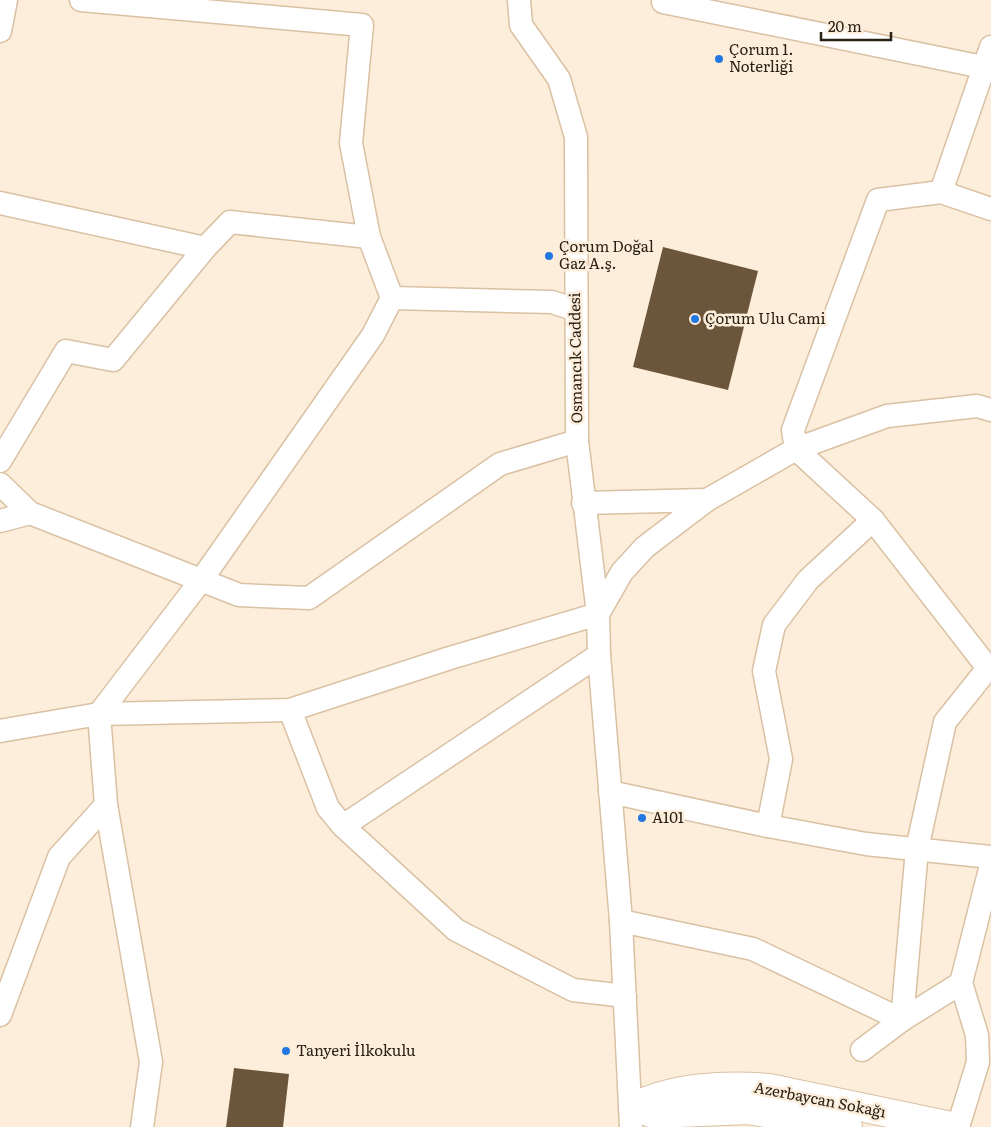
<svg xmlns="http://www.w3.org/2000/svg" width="991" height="1127" font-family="Literata,serif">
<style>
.building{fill:#6c563b}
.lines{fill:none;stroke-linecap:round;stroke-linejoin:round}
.street-casing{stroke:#dac1a3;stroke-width:25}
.secondary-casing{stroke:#dac1a3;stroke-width:30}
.street{stroke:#fff;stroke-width:22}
.secondary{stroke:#fff;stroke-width:28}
.poi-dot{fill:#2277e2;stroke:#fdeedb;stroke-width:2}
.labels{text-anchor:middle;stroke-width:5;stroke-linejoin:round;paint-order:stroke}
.poi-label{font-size:15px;fill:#2a2115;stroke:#fdeedb;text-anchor:start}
.street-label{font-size:15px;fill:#2a2115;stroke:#fdeedb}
</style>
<rect width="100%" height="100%" fill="#fdeedb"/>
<g class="building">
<path d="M663,247L758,271L728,390L633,367Z"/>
<path d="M234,1068L289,1074L283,1127H226Z"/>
</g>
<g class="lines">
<defs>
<g id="street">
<path d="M81,0L362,25L351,143L369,237L392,298L373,335L202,579L99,714L106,805L151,1062L142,1127"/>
<path d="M519,0L521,25L559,79L576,137L577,441L598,614L599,655L621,921L631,1127"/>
<path d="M663,0V2L983,67"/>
<path d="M0,31L6,0"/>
<path d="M941,192L991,47"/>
<path d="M0,203L205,248"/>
<path d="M392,298L552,302L576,310"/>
<path d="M796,449L793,430L878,200L941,192L991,209"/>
<path d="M0,461L66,351L113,360L205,248L230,222L369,237"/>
<path d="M0,484L30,513L239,595L309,598L500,464L577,441"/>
<path d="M583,503L707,500"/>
<path d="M0,521L30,513"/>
<path d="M598,614L622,572L645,547L707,500L796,449L887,416L977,406L991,410"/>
<path d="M290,710L328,808L343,826L456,930L573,990L625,996"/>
<path d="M0,731L99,714L290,710L450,658L598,614"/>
<path d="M610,792L768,826L866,844L991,857"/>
<path d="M343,826L599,655"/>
<path d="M768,826L781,759L764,671L774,625L808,580L873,520"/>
<path d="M621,921L753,949L902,1020L917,849L945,722L988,668L873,520L796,449"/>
<path d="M0,1015L59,857L106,805"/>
<path d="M862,1050L902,1020L961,983"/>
<path d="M958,1127L978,1062L977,1035L961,983L991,865"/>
</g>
<g id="secondary">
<path d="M633,1107C673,1087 725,1084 769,1088L956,1127"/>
<path d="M640,1109L654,1114L748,1110L848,1127"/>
</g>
</defs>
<use href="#street" class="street-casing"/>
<use href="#secondary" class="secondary-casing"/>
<use href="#street" class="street"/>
<use href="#secondary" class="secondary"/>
</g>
<g class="poi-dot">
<circle cx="719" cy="59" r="5"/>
<circle cx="549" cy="256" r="5"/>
<circle cx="695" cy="319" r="5"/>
<circle cx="642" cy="818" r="5"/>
<circle cx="286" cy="1051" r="5"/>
</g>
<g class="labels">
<g class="poi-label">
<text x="729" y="55">Çorum 1.<tspan x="729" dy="17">Noterliği</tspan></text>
<text x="559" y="252">Çorum Doğal<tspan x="559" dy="17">Gaz A.ş.</tspan></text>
<text x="705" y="324">Çorum Ulu Cami</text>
<text x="652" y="823">A101</text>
<text x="296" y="1056">Tanyeri İlkokulu</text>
</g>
<g class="street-label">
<text transform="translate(576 358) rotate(-91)" y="5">Osmancık Caddesi</text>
<text transform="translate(820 1100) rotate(11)" y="5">Azerbaycan Sokağı</text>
</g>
</g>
<path d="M821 32v8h70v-8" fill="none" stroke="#2a2115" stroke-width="2.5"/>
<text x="828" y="32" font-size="15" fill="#2a2115" stroke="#fdeedb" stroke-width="4" paint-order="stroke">20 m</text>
</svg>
